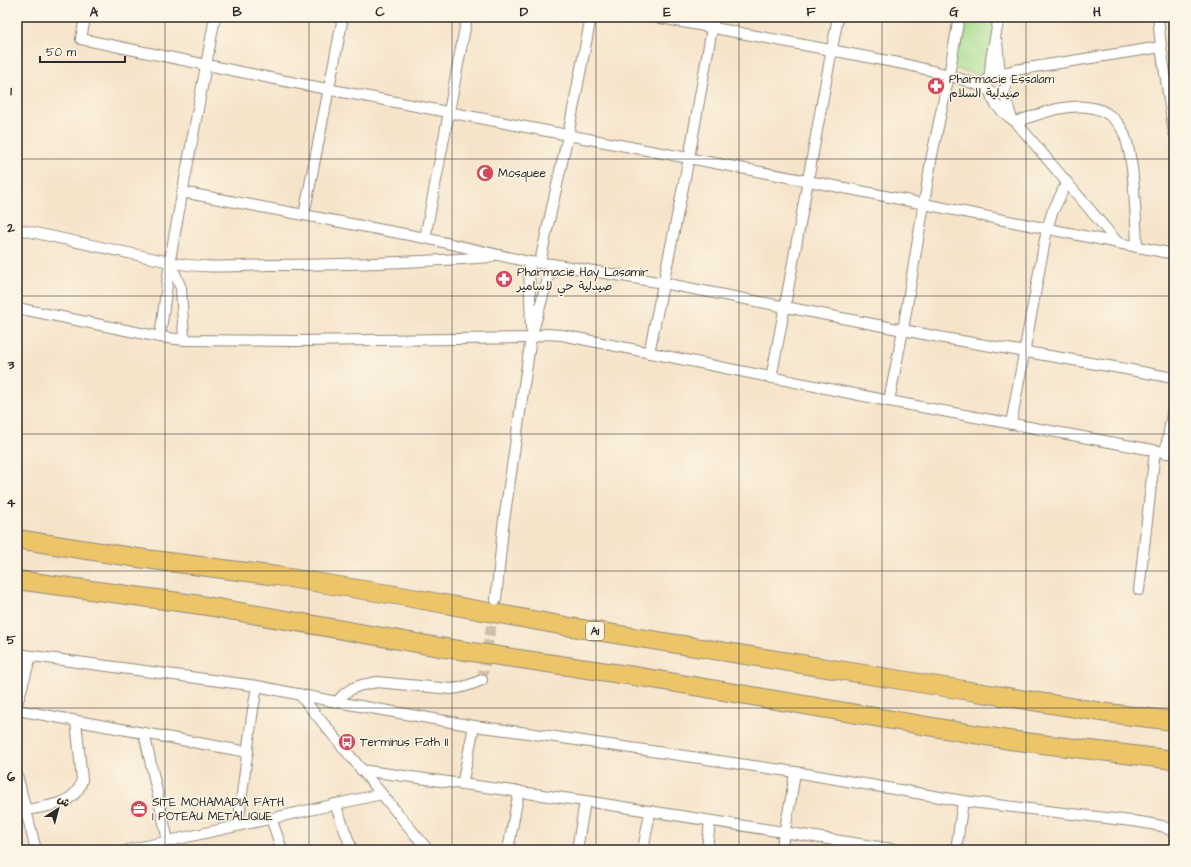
<svg xmlns="http://www.w3.org/2000/svg" width="1191" height="867" font-family="'Architects Daughter','Playpen Sans Arabic',sans-serif">
<style>
.green{fill:#a4dc8d;stroke:#68845c}
.lines{fill:none;stroke-linecap:round;stroke-linejoin:round}
.minor-tunnel{stroke:#cdbfaa;stroke-width:10;stroke-dasharray:10 5;stroke-linecap:butt}
.minor-casing{stroke:#90887a;stroke-width:12}
.motorway-casing{stroke:#90887a;stroke-width:20}
.minor{stroke:#fff;stroke-width:10}
.motorway{stroke:#edc569;stroke-width:18}
.grid{fill:none;stroke:#2b2b2b;stroke-width:1;stroke-opacity:0.55}
.labels{text-anchor:middle;stroke-width:3;stroke-linejoin:round;paint-order:stroke}
.shield{fill:#fcf5e5;stroke:#6a6863;stroke-width:1}
.shield-label{font-size:11px;font-weight:bold;fill:#2b2b2b}
.poi-label{font-size:12px;fill:#2b2b2b;stroke:#fcf5e5;text-anchor:start}
.neatline{fill:none;stroke:#2b2b2b;stroke-width:1.5}
.grid-label{font-size:13px;text-anchor:middle;font-weight:bold;fill:#2b2b2b}
</style>
<rect width="100%" height="100%" fill="#fcf5e5"/>
<filter id="ink" filterUnits="userSpaceOnUse"><feTurbulence type="fractalNoise" baseFrequency=".025" numOctaves="2"/><feDisplacementMap in="SourceGraphic" scale="8" xChannelSelector="R" yChannelSelector="G"/><feConvolveMatrix kernelMatrix="1 2 1 2 8 2 1 2 1" color-interpolation-filters="sRGB"/></filter>
<filter id="wash" filterUnits="userSpaceOnUse"><feTurbulence type="fractalNoise" baseFrequency=".012" numOctaves="4" result="noise"/><feDisplacementMap in="SourceGraphic" scale="16" xChannelSelector="R" yChannelSelector="G"/><feGaussianBlur stdDeviation="0.9" result="paint"/><feColorMatrix in="noise" values="0 0 0 0 0 0 0 0 0 0 0 0 0 0 0 0 0 1.4 0 .05"/><feComposite in="paint" operator="in"/></filter>
<g filter="url(#wash)">
<rect width="100%" height="100%" fill="#f6e4ca"/>
<path class="green" d="M961,17H997L991,78L952,68Z"/>
</g>
<g filter="url(#ink)">
<g class="lines">
<path class="minor-tunnel" d="M482,680L494,609"/>
<defs>
<g id="minor">
<path d="M85,17L81,39L280,80L850,189L1118,243L1174,254"/>
<path d="M656,17L904,64L949,75L987,88"/>
<path d="M1158,17L1161,47L1174,133"/>
<path d="M997,42L1000,74"/>
<circle cx="996" cy="84" r="10"/>
<path d="M990,76L991,59L999,17"/>
<path d="M1003,76L1008,72L1015,70L1161,47"/>
<path d="M1003,91L1012,119"/>
<path d="M990,92C995,108 1004,113 1016,122L1118,243"/>
<path d="M1016,122C1039,114 1069,102 1093,108C1105,110 1116,119 1122,129C1128,141 1130,155 1132,168C1135,194 1136,220 1137,247"/>
<path d="M182,192L425,238L529,262L552,264L663,283L944,338L1120,368L1174,378"/>
<path d="M304,215L343,17"/>
<path d="M17,229L170,262C203,269 237,266 270,265C344,265 417,262 491,257"/>
<path d="M425,238L467,17"/>
<path d="M529,262L531,328"/>
<path d="M540,262L568,135L591,17"/>
<path d="M171,264L181,288L184,340"/>
<path d="M17,308L160,337L184,340L295,341L531,338L545,334L562,335L889,401L1174,454"/>
<path d="M160,337L171,254L215,17"/>
<path d="M649,353L689,158L714,17"/>
<path d="M771,378C795,258 815,137 838,17"/>
<path d="M889,401L903,330L932,155L949,75L959,17"/>
<path d="M1011,424L1047,229L1052,213L1067,182"/>
<path d="M1165,453L1174,404"/>
<path d="M1139,590L1155,451"/>
<path d="M496,600L503,527L531,338L552,264"/>
<path d="M17,654L257,686L337,702L474,726L528,733L795,772L963,801L1140,822L1162,826L1174,832"/>
<path d="M299,694L428,850"/>
<path d="M337,702L344,694L353,688L362,685L377,682L451,689C463,688 471,685 482,680"/>
<path d="M17,704L31,656"/>
<path d="M17,710L248,752"/>
<path d="M144,733L168,841"/>
<path d="M361,770L585,801L898,850"/>
<path d="M17,775L36,850"/>
<path d="M462,785L474,726"/>
<path d="M335,804L352,850"/>
<path d="M26,810C48,806 76,805 82,780L76,721"/>
<path d="M271,818L282,850"/>
<path d="M238,825L252,716L257,686"/>
<path d="M128,850L382,794"/>
<path d="M508,850L519,791"/>
<path d="M577,850L585,801"/>
<path d="M643,850L650,812"/>
<path d="M707,850L710,821"/>
<path d="M781,850L791,798L795,772"/>
<path d="M956,850L963,801"/>
</g>
<g id="motorway">
<path d="M17,539L138,558L277,576L401,596L565,626L932,685L1108,713L1174,721"/>
<path d="M17,580L201,605L439,647L641,677L1009,740L1174,760"/>
</g>
</defs>
<use href="#minor" class="minor-casing"/>
<use href="#motorway" class="motorway-casing"/>
<use href="#minor" class="minor"/>
<use href="#motorway" class="motorway"/>
</g>
</g>
<path class="grid" d="M165,17V850M309,17V850M452,17V850M596,17V850M739,17V850M882,17V850M1026,17V850M17,159H1174M17,296H1174M17,434H1174M17,571H1174M17,708H1174"/>
<defs>
<symbol id="pharmacy-disc" viewBox="-11 -11 22 22"><circle r="9.5" fill="#d1495b" stroke="#fcf5e5"/><path d="M-2-6h4v4h4v4h-4v4h-4v-4h-4v-4h4Z" fill="#fff"/></symbol>
<symbol id="mosque-disc" viewBox="-11 -11 22 22"><circle r="9.5" fill="#d1495b" stroke="#fcf5e5"/><path d="M3.5-4.9A6 6 0 1 0 3.5 4.9A5 5 0 1 1 3.5-4.9Z" fill="#fff"/></symbol>
<symbol id="bus-disc" viewBox="-11 -11 22 22"><circle r="9.5" fill="#d1495b" stroke="#fcf5e5"/><path d="M-5-6H5V4H4V6H2V4H-2V6H-4V4H-5ZM-3.5-4V0h7V-4ZM-3.5 1.2v1.5H-2V1.2ZM2 1.2v1.5H3.5V1.2Z" fill="#fff"/></symbol>
<symbol id="office-disc" viewBox="-11 -11 22 22"><circle r="9.5" fill="#d1495b" stroke="#fcf5e5"/><path d="M-6-3h4V-5.5h4V-3h4V5H-6ZM-1-4.5V-3h2v-1.5ZM-6 0V1H6V0Z" fill="#fff"/></symbol>
</defs>
<g fill-rule="evenodd">
<use href="#pharmacy-disc" x="926" y="76" width="20" height="20"/>
<use href="#mosque-disc" x="475" y="163" width="20" height="20"/>
<use href="#pharmacy-disc" x="494" y="269" width="20" height="20"/>
<use href="#bus-disc" x="337" y="732" width="20" height="20"/>
<use href="#office-disc" x="129" y="799" width="20" height="20"/>
</g>
<g class="labels">
<rect class="shield" x="586" y="622" width="18" height="18" rx="3"/>
<g class="shield-label">
<text x="595" y="635">A1</text>
</g>
<g class="poi-label">
<text x="949" y="83">Pharmacie Essalam<tspan x="949" dy="14">صيدلية السلام</tspan></text>
<text x="498" y="177">Mosquee</text>
<text x="517" y="276">Pharmacie Hay Lasamir<tspan x="517" dy="14">صيدلية حي لاسامير</tspan></text>
<text x="360" y="746">Terminus Fath II</text>
<text x="152" y="806">SITE MOHAMADIA FATH<tspan x="152" dy="14">1 POTEAU METALIQUE</tspan></text>
</g>
</g>
<rect width="1191" height="867" fill="none" stroke="#fcf5e5" stroke-width="44"/>
<g transform="translate(58 809) rotate(36)" stroke="#fcf5e5" stroke-width="3" paint-order="stroke">
<path d="M0-3L7 15L0 10L-7 15Z" fill="#2b2b2b"/>
<text y="-6" font-size="11" font-weight="bold" text-anchor="middle" fill="#2b2b2b">ش</text>
</g>
<path d="M40 56v6h85v-6" fill="none" stroke="#2b2b2b" stroke-width="2"/>
<text x="46" y="56" font-size="12" fill="#2b2b2b" stroke="#fcf5e5" stroke-width="3" paint-order="stroke">50 m</text>
<rect x="22" y="22" width="1147" height="823" class="neatline"/>
<g class="grid-label">
<text x="94" y="16">A</text>
<text x="237" y="16">B</text>
<text x="380" y="16">C</text>
<text x="524" y="16">D</text>
<text x="667" y="16">E</text>
<text x="811" y="16">F</text>
<text x="954" y="16">G</text>
<text x="1097" y="16">H</text>
<text x="11" y="95">1</text>
<text x="11" y="232">2</text>
<text x="11" y="369">3</text>
<text x="11" y="507">4</text>
<text x="11" y="644">5</text>
<text x="11" y="781">6</text>
</g>
</svg>
